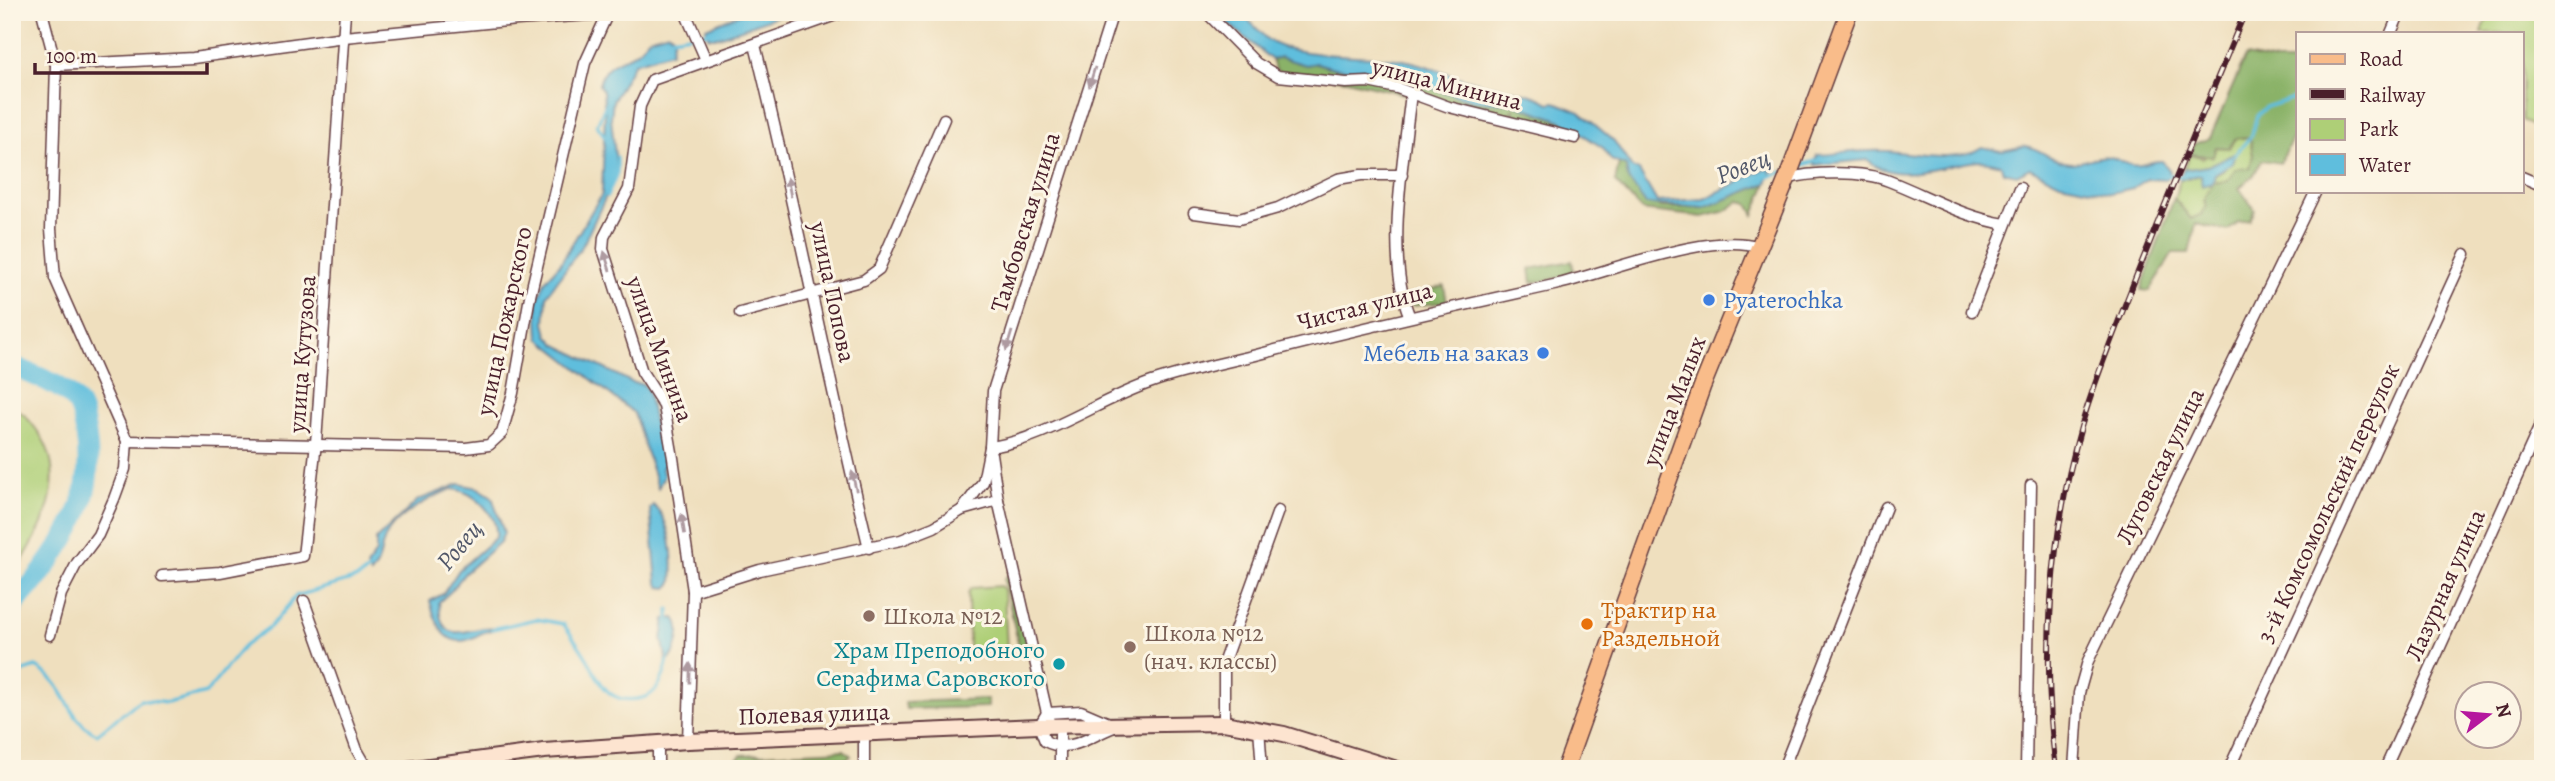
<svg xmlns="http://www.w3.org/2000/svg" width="2555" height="781" font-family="Alegreya,serif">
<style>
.green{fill:#aecf77;stroke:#7c7751;stroke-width:2}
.forest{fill:#8ab268;stroke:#6a684a;stroke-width:2}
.water{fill:#5fbedd;stroke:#546e84;stroke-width:2}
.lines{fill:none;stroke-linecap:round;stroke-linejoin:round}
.stream{stroke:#5fbedd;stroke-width:3.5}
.river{stroke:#5fbedd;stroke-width:21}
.street-casing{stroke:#633c41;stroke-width:13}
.secondary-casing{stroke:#633c41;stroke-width:18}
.primary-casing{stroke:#633c41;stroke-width:19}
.street{stroke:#fff;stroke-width:10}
.secondary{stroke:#fde4d0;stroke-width:14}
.primary{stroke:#f9bc8a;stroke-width:16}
.rail-casing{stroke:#4a1f2b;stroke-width:6}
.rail{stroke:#fcf5e5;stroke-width:3.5;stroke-dasharray:10;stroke-linecap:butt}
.oneway{fill:#ae9aa0}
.shop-dot{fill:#3f7fe0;stroke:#fcf5e5;stroke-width:2.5}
.education-dot{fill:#8d6e63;stroke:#fcf5e5;stroke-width:2.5}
.food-dot{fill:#e8710a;stroke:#fcf5e5;stroke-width:2.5}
.culture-dot{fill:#0f9aa8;stroke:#fcf5e5;stroke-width:2.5}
.labels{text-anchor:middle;stroke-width:6;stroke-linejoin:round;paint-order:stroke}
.street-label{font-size:24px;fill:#4a1f2b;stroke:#fcf5e5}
.shop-label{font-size:24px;fill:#366cbe;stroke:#fcf5e5;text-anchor:start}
.food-label{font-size:24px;fill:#c56008;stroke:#fcf5e5;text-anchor:start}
.education-label{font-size:24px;fill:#785e54;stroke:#fcf5e5;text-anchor:start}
.culture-label{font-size:24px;fill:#0d838f;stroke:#fcf5e5;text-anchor:end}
.water-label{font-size:26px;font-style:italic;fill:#515769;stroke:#fcf5e5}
</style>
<rect width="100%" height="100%" fill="#fcf5e5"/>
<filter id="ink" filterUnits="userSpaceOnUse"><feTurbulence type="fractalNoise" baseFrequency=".0143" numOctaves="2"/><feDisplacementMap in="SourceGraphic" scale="14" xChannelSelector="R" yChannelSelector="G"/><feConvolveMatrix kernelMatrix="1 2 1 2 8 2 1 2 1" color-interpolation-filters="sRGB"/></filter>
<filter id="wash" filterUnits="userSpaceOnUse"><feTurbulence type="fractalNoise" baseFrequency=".00686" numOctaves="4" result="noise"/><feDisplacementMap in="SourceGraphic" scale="28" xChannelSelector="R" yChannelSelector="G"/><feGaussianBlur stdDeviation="1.57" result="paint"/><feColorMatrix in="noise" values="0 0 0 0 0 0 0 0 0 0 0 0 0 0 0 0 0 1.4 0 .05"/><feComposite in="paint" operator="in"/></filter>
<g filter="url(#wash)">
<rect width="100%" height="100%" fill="#efdfbe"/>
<g class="green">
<path d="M2489,12H2543V133L2522,120V33H2482Z"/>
<path d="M2250,137L2253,155L2250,169L2211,188L2204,199L2206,207L2202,215L2191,219L2174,198L2180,180L2201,175L2203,181L2223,171L2235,154L2208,166L2183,170L2190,154L2203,158L2216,147L2229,148L2236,138Z"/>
<path d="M12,408C24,412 28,419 36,429C73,476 41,534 12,576Z"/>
<path d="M1001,586L1004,590L1007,650L976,654L969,650L968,593L971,588Z"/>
</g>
<g class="forest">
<path d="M2246,56L2276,62H2298V127L2280,163L2262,160L2253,176L2239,188L2255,210L2250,220L2238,222L2228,231L2196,224L2189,253H2173L2150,291L2141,290L2174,198L2191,219L2202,214L2206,207C2202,195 2208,193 2213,183L2227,181L2236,169L2250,168L2253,155L2250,137L2236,138L2229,148L2216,147L2213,157L2190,154L2195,144L2210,138Z"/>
<path d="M1280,57L1306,65L1317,63L1334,68L1407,75L1414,83L1475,101L1512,103L1562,121L1579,134V137L1513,119L1514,107L1507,119L1347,80L1279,72L1275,69L1272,60Z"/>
<path d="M1619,163L1627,166L1660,207L1703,208L1767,183L1754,215L1748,204L1740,201L1726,211L1703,217L1649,211L1642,210L1615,182Z"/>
<path d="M1572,261L1574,275L1532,283L1530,269Z"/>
<path d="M1444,286L1447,302L1412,306L1406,296Z"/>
<path d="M1010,573L1026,642L1024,651L1019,647L1004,579Z"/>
<path d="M988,699V707L906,709L905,702Z"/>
<path d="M844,750L851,756L847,759L743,762L736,760L741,755Z"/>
</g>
<g class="water">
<path d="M744,12H788L719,37H709L706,32V28Z"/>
<path d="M1214,12C1262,12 1252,38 1282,47C1321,58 1362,54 1403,60C1429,64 1453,78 1479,83C1500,88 1532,92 1549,103L1555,102L1580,112L1614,141L1632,168L1639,171L1657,202L1704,199L1762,170L1772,169L1767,183L1704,208L1646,204L1628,179L1626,166L1611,160L1603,148L1562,121L1512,103L1475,101L1414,83L1406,75L1334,68L1317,63L1306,65L1280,57L1272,60Z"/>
<path d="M668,32L674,37L671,52L634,63L613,101L611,118L617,173L583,245L547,295L545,323L548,335L557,345L633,383L643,384L648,391L658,444L666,460L662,469L664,476L658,488L634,413L539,338L537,302L545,281L560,264L602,194L605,114L603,91L599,85C606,53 634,65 648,38Z"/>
<path d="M2026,146C2044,150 2049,161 2071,163C2084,163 2098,154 2110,157C2121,159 2128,168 2141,165C2150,164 2153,160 2162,161L2170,171L2166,180L2148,179L2133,188L2111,193L2060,183L2030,168L2017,175L2003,172L2001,165C1994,163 1986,161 1980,161C1947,163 1897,187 1868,160L1815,165L1817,155C1840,154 1864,149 1887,151C1914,153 1958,163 1982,147L2001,151Z"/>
<path d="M2236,153L2233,163L2215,174L2213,183L2202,186L2201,175L2180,179L2183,170L2208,166Z"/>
<path d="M459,484L478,488L492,497L504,533L500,542L465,573L451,591L439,602C440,608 439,613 441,619C450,646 478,623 496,628C490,632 486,631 480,634C449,654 437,628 430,601L443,594L459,570L496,537C499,515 474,491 452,489C431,497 395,516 385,538C379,551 382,562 371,574L367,567L376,552V540L418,500Z"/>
<path d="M653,505C672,520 674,561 672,583L667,588L660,587L657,582L650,509Z"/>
<path d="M675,618C684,628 677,653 667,663L662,638L665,619Z"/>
</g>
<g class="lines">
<g class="stream">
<path d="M671,38L709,32"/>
<path d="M606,138L597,125L607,102"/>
<path d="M2235,155L2250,137L2257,116L2266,107L2298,97"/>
<path d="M1796,167L1819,160"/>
<path d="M2164,175L2185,176"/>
<path d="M1767,177L1783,172"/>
<path d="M607,196L617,173V157"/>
<path d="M669,621V609"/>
<path d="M492,629L536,619L563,624C572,635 580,647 588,660C601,684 609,706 642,698C658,695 665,674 668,660"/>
<path d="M12,675L36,667C69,685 65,719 97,734L140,700L167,703L206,693L245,645L271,626L296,596L358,578L370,569"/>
</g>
<path class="river" d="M12,366C33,375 63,384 77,403C83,411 84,424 86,434C95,494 76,524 42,572C32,586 19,594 12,610"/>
</g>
</g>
<g filter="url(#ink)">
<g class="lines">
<defs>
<g id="street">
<path d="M42,12L56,65L51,229L55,278L127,441L125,469L114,499L98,535L77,563L61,594L50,635"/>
<path d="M685,12L706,60"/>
<path d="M1206,12L1256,63L1278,76L1346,83L1368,82L1397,88L1449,107L1575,138"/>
<path d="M2391,33L2400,12"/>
<path d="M755,45C797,212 828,381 869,548"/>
<path d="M56,65L193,58L344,37L517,20L634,12"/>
<path d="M2522,177L2543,186"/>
<path d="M1787,179C1812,171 1864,171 1889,181C1928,196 1962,217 2005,224"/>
<path d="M1194,213L1239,219L1278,208L1338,179L1361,175H1402"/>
<path d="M1972,311L2020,188"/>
<path d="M740,313L864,280L879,269L944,119"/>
<path d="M1409,315C1385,255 1404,158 1411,93"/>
<path d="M127,441L466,448L489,445L502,433L513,393L530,296L585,63L607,15"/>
<path d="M990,447C1047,439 1098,400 1152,382C1187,370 1224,363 1260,354C1357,329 1455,307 1554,285C1607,273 1710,230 1760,247"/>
<path d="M991,454L998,500L1050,726"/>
<path d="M962,510L983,482L990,447L993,391L1113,12"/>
<path d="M162,576L220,572L303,556L316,443L345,12"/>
<path d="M693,591L760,570L901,540L934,527L962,510L998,500"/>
<path d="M304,601L357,750L368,769"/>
<path d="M1109,723L1081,711L1047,713L1039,726L1045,741C1071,755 1091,735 1114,727"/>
<path d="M1224,723V661L1278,511"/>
<path d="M1060,726V769"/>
<path d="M1259,728L1262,769"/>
<path d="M688,741L693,591L673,458L664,406L642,372L603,249L604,237L629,189L640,106L652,80L844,12"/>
<path d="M658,769V744"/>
<path d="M864,769V735"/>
<path d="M1783,769L1886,507"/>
<path d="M2026,769L2031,485"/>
<path d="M2074,769L2079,693L2088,661L2316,191"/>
<path d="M2229,769L2465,254"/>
<path d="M2385,769L2543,419"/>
</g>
<path id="secondary" d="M407,769L544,751L688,741L1039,726L1224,723L1284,734L1397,769"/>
<path id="primary" d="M1565,769L1702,387L1787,179L1849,12"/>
</defs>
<use href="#street" class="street-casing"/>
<use href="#secondary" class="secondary-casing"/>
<use href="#primary" class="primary-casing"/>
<use href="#street" class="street"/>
<use href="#secondary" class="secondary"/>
<use href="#primary" class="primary"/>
<defs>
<path id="rail" d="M2056,769C2041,656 2050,536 2081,427C2095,379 2114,333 2132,287C2168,195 2207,104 2245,12"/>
</defs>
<use href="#rail" class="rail-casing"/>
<use href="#rail" class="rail"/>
</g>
<defs><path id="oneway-solid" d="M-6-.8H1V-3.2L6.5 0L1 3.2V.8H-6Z" transform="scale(1.75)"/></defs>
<g class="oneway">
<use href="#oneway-solid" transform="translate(1092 77) rotate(107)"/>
<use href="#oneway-solid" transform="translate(789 187) rotate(-101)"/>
<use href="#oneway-solid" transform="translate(607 261) rotate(-107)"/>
<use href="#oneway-solid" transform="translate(1009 341) rotate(107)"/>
<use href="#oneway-solid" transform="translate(854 481) rotate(-103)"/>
<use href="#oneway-solid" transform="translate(683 524) rotate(-99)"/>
<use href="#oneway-solid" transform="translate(690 673) rotate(-89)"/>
</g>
</g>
<g class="shop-dot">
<circle cx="1709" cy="300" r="7"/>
<circle cx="1543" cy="353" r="7"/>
</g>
<g class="education-dot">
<circle cx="869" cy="616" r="7"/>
<circle cx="1130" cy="647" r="7"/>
</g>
<circle class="food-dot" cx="1587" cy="624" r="7"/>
<circle class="culture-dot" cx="1059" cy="664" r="7"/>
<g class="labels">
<g class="street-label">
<text transform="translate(1447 84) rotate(14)" y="8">улица Минина</text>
<text transform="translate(1025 222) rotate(-73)" y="8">Тамбовская улица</text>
<text transform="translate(833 292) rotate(78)" y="8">улица Попова</text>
<text transform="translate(1365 306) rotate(-14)" y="8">Чистая улица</text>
<text transform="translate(504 321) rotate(-78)" y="8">улица Пожарского</text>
<text transform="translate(660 349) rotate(70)" y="8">улица Минина</text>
<text transform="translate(302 354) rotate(-86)" y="8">улица Кутузова</text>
<text transform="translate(1674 401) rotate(-69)" y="8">улица Малых</text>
<text transform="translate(2160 466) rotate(-64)" y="8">Луговская улица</text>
<text transform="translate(2328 503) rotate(-65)" y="8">3-й Комсомольский переулок</text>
<text transform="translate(2445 585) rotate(-66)" y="8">Лазурная улица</text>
<text transform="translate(814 714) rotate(-2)" y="8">Полевая улица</text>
</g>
<g class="shop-label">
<text x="1723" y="308">Pyaterochka</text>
<text x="1529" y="361" text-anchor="end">Мебель на заказ</text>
</g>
<g class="food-label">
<text x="1601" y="618">Трактир на<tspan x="1601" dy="28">Раздельной</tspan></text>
</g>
<g class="education-label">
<text x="883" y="624">Школа №12</text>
<text x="1144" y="641">Школа №12<tspan x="1144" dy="28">(нач. классы)</tspan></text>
</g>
<g class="culture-label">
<text x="1045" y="658">Храм Преподобного<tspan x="1045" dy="28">Серафима Саровского</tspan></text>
</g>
<g class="water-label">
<text transform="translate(1743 166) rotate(-21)" y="9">Ровец</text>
<text transform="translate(459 545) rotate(-50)" y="9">Ровец</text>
</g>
</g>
<rect width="2555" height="781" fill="none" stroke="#fcf5e5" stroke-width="42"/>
<rect x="2296" y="32" width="228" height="161" fill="#fcf5e5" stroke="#b59f9b" stroke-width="2"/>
<rect x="2310" y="54" width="35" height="10" fill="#f9bc8a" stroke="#b59f9b" stroke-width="2"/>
<text x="2359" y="66" font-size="21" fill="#4a1f2b">Road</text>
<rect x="2310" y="89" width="35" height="10" fill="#4a1f2b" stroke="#b59f9b" stroke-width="2"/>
<text x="2359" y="102" font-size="21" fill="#4a1f2b">Railway</text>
<rect x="2310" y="119" width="35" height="21" fill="#aecf77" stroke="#b59f9b" stroke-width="2"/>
<text x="2359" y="136" font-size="21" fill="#4a1f2b">Park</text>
<rect x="2310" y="154" width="35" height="21" fill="#5fbedd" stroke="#b59f9b" stroke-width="2"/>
<text x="2359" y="172" font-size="21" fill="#4a1f2b">Water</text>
<g transform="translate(2488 715) rotate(74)"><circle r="33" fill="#fcf5e5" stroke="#b59f9b" stroke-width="2"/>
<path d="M0-5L12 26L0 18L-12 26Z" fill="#b5179e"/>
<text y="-10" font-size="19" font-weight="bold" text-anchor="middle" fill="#4a1f2b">N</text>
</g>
<path d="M35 63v10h172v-10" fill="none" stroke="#4a1f2b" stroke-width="3.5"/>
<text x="46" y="63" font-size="21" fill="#4a1f2b" stroke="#fcf5e5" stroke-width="5" paint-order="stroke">100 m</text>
</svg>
